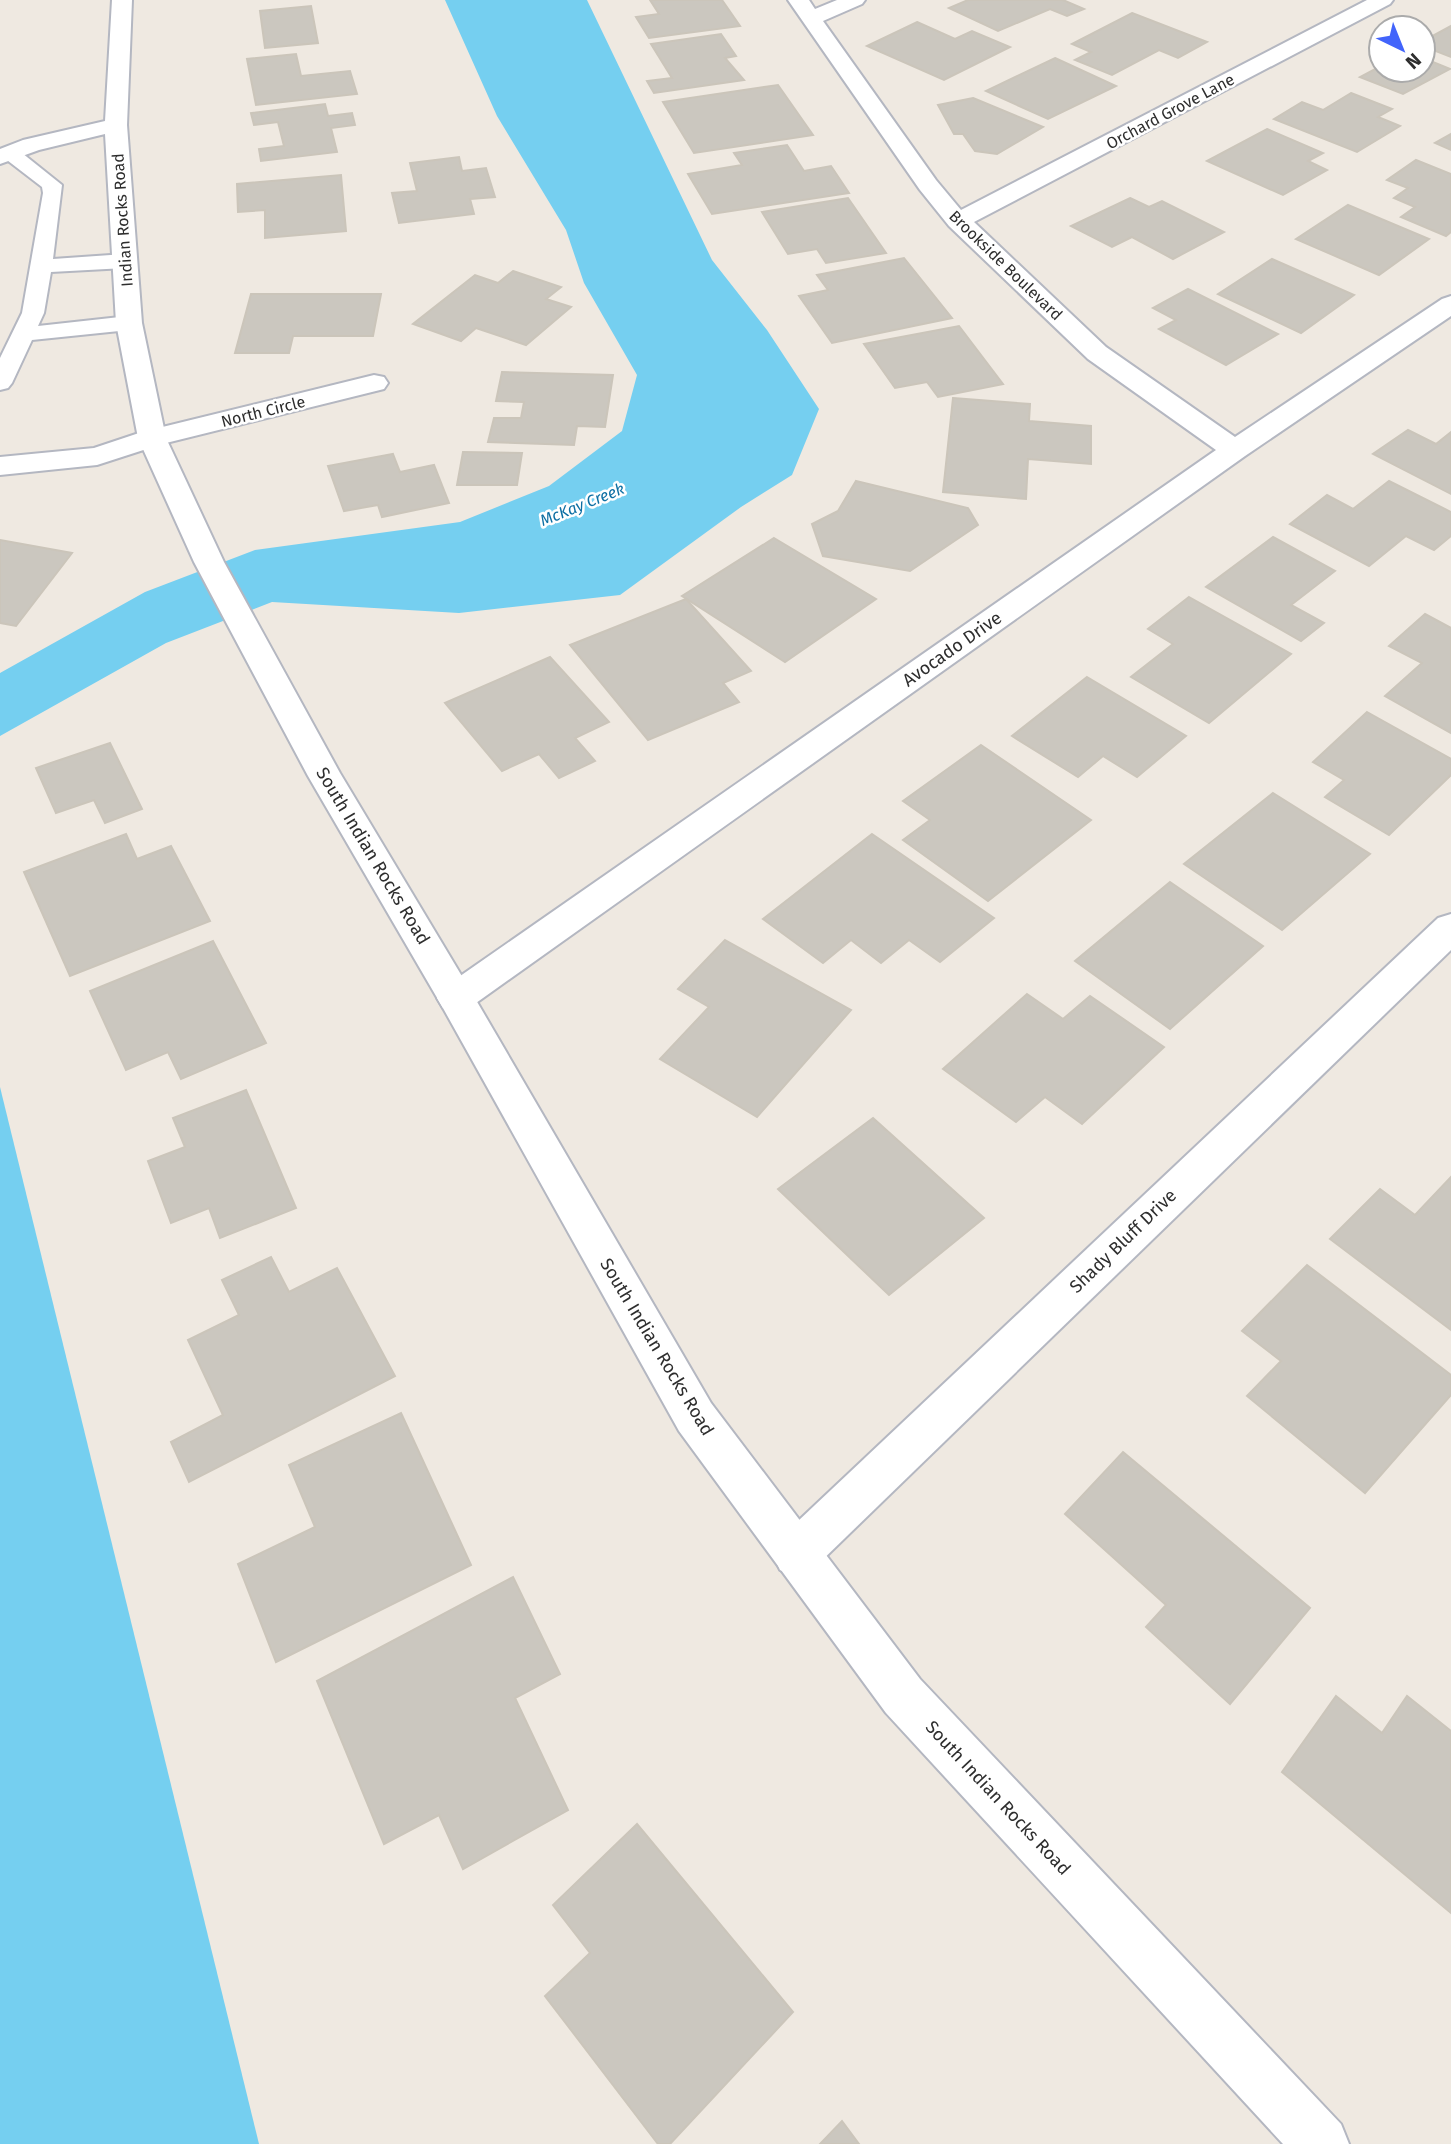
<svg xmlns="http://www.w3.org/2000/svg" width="1451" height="2144" font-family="'Fira Sans',sans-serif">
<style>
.water{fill:#75cff0}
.building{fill:#cbc7bf;stroke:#cbc5ba;stroke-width:2}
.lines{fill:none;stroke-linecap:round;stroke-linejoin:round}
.service-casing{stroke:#b4b7c1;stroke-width:4}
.minor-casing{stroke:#b4b7c1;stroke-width:4}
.tertiary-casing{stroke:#b4b7c1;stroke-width:4}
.service{fill:#fff;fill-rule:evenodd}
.minor{fill:#fff;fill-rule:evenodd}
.tertiary{fill:#fff;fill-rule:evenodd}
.labels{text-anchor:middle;stroke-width:5;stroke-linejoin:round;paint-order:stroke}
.far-street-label{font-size:16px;fill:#2e2e2e;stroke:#fff}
.far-water-label{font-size:16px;font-style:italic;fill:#0d6fa3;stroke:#fff}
.street-label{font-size:18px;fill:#2e2e2e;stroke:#fff}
</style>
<rect width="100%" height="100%" fill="#efe9e1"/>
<g class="water">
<path d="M445,0H587L712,260L767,330L819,409L792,475L741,507L620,595L459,613L272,602L166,643L0,736V673L145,592L255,550L460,522L549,486L622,431L637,375L584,283L566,230L497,116Z"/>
<path d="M0,1087L259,2144H0Z"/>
</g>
<g class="building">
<path d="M650,0H722L740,26L649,38L636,17L659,14Z"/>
<path d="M968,0H1063L1084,9L1067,16L1050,9L998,31L949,8Z"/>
<path d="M311,6L318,43L265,48L260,11Z"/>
<path d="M1132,13L1207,42L1178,58L1159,50L1112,75L1075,60L1091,52L1072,44Z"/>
<path d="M917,22L955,39L972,31L1010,47L944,80L867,46Z"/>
<path d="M1451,26V57L1423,46V41Z"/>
<path d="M721,34L736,56L725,58L744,80L654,93L647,81L672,78L651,44Z"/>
<path d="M296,54L301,76L350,71L357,94L256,105L247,59Z"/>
<path d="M1055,58L1116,86L1048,119L986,91Z"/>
<path d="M1423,58L1450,69L1403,94L1360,77L1381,66V70H1423Z"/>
<path d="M778,85L813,135L694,153L663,102Z"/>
<path d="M1351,93L1392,109L1378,117L1400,126L1357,152L1274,119L1302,102L1323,110Z"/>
<path d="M973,98L1043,127L997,154L975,151L963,134H954L938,105Z"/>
<path d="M325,104L328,116L352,113L355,125L331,128L337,152L261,161L259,149L284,146L278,122L254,125L251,113Z"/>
<path d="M1267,129L1323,153L1308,161L1327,170L1283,195L1207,161Z"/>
<path d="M1451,134V150L1435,143Z"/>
<path d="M787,145L804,171L831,166L849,193L712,214L688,174L742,165L734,153Z"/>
<path d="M459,157L462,171L486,168L495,197L470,199L474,214L399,223L392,193L417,191L410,163Z"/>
<path d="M1416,160L1451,174V232L1446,236L1401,217L1415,207L1394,198L1408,188L1387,180Z"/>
<path d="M341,175L346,231L265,238V210L238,212L237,184Z"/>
<path d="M848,198L886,253L826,263L817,249L788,254L762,212Z"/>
<path d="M1130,198L1149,207L1162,201L1224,232L1173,259L1132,237L1112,247L1071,226Z"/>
<path d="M1348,205L1429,239L1379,275L1296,239Z"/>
<path d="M904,258L952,318L832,343L799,296L828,290L817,275Z"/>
<path d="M1272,259L1354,295L1301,333L1218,294Z"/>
<path d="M513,271L561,287L546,299L571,307L526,345L476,328L461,341L413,324L475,275L498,283Z"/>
<path d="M1188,289L1278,334L1226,365L1159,329L1176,320L1153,308Z"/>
<path d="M251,294H381L373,336H293L289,353H235Z"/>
<path d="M959,326L1003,384L938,397L927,382L895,388L864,344Z"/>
<path d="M502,372L613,375L605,427L577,426L574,445L488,442L494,418H521L524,402L496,401Z"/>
<path d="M953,398L1030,404L1029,421L1091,426V464L1028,459L1026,499L943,492Z"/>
<path d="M1408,430L1436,444L1451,432V494L1373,454Z"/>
<path d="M463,452L522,453L517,485H457Z"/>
<path d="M393,454L400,472L434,465L449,503L382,517L378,505L344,511L328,466Z"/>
<path d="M856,481L968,508L978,525L910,571L823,556L812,524L838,511Z"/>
<path d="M1389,481L1451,512V536L1434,550L1406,536L1369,566L1290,524L1327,495L1353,509Z"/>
<path d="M1273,537L1335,571L1291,605L1324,623L1301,641L1206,587Z"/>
<path d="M774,538L876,599L785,662L682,596Z"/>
<path d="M0,540L72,553L16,626L0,623Z"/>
<path d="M1189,597L1291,654L1209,723L1131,677L1173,644L1148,629Z"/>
<path d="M686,599L751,671L723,683L739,702L648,740L570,645Z"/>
<path d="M1425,614L1451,628V733L1385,696L1422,663L1389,646Z"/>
<path d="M550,657L609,722L575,738L595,761L559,778L539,754L502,771L445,703Z"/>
<path d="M1087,677L1186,736L1137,777L1103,756L1078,777L1012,736Z"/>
<path d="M1367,712L1451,759V775L1389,835L1325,797L1344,780L1313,762Z"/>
<path d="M110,743L142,809L105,823L94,800L56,813L36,768Z"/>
<path d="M981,745L1091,820L988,901L903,840L930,820L903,801Z"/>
<path d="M1273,793L1370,854L1282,930L1184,864Z"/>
<path d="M126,834L137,859L171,846L210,921L70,976L24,872Z"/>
<path d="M872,834L994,918L940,962L909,940L881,963L851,940L823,963L763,919Z"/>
<path d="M1170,882L1263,946L1170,1029L1075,961Z"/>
<path d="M725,940L851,1010L757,1117L660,1059L709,1007L678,989Z"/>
<path d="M213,941L266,1043L181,1079L168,1052L126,1070L90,991Z"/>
<path d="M1027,994L1063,1019L1090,996L1164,1047L1082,1124L1045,1097L1016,1122L943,1069Z"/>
<path d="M246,1090L296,1208L220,1238L209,1208L171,1223L148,1161L185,1147L173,1118Z"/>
<path d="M873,1118L984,1218L889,1295L778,1189Z"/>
<path d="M1451,1177V1330L1330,1239L1380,1189L1415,1215Z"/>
<path d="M271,1257L289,1292L337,1268L395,1376L189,1482L171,1442L223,1415L188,1340L239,1315L222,1280Z"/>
<path d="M1307,1265L1451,1375V1395L1365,1493L1247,1396L1281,1361L1242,1331Z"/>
<path d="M401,1413L471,1565L276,1662L238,1564L315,1527L289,1465Z"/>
<path d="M1123,1452L1310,1608L1230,1704L1146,1627L1166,1605L1065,1514Z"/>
<path d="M513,1577L560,1674L515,1698L568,1810L463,1869L439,1815L384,1844L317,1681Z"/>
<path d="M1336,1696L1382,1733L1407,1696L1451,1731V1913L1282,1772Z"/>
<path d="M637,1824L793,2012L670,2144H658L545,1996L590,1953L553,1905Z"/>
<path d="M842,2121L859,2144H820Z"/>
</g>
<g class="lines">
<defs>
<path id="service" d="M10,147L17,149L62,185L53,259L125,254L133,256L136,261L133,266L125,268L51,272L44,313L38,326L129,316L137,318L140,323L137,328L129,330L32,340L12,383L8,388L0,390V358L22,313L43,193L42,187L3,157L0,153L3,149Z"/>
<g id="minor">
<path d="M788,0H809L815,9L837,0H865L862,4L823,21L936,180L961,210L1367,0H1393L1390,4L974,222L1106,347L1235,437L1442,299L1451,296V316L1245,456L469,1008L456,1013L443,1008L437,998L443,988L1216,450L1088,359L949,226L920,190Z"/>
<path d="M374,375L384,377L388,383L384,389L162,444L97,465L0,475V457L94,448L142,432Z"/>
<path d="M1451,914V950L812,1570L796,1577L780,1570L773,1554L780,1538L1438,918Z"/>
</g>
<path id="tertiary" d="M112,0H132L127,125L142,323L166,438L224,562L340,773L469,988L711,1403L920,1679L1341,2124L1349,2144H1283L886,1713L679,1431L443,1008L308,776L194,562L138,438L116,323L105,134L39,150L0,164V149L23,140L105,121Z"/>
</defs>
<use href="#service" class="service-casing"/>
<use href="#minor" class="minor-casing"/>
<use href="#tertiary" class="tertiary-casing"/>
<use href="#service" class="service"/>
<use href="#minor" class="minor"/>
<use href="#tertiary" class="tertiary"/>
</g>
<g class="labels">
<g class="far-street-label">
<text transform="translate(1170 111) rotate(-28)" y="6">Orchard Grove Lane</text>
<text transform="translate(122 220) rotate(-94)" y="6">Indian Rocks Road</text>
<text transform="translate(1006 265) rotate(44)" y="6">Brookside Boulevard</text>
<text transform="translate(263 411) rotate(-14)" y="6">North Circle</text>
</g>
<g class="far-water-label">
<text transform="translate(582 504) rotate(-22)" y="6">McKay Creek</text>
</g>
<g class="street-label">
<text transform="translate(952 649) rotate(-35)" y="6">Avocado Drive</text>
<text transform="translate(373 856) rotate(59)" y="6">South Indian Rocks Road</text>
<text transform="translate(1123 1241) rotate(-44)" y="6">Shady Bluff Drive</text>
<text transform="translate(657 1347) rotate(59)" y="6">South Indian Rocks Road</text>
<text transform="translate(998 1798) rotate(47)" y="6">South Indian Rocks Road</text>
</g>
</g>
<g transform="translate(1402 49) rotate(137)"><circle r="33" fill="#ffffff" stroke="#ababab" stroke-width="2"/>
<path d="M0-5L12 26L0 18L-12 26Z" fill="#4264fb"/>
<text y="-10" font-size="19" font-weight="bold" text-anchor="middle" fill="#2e2e2e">N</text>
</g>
</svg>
